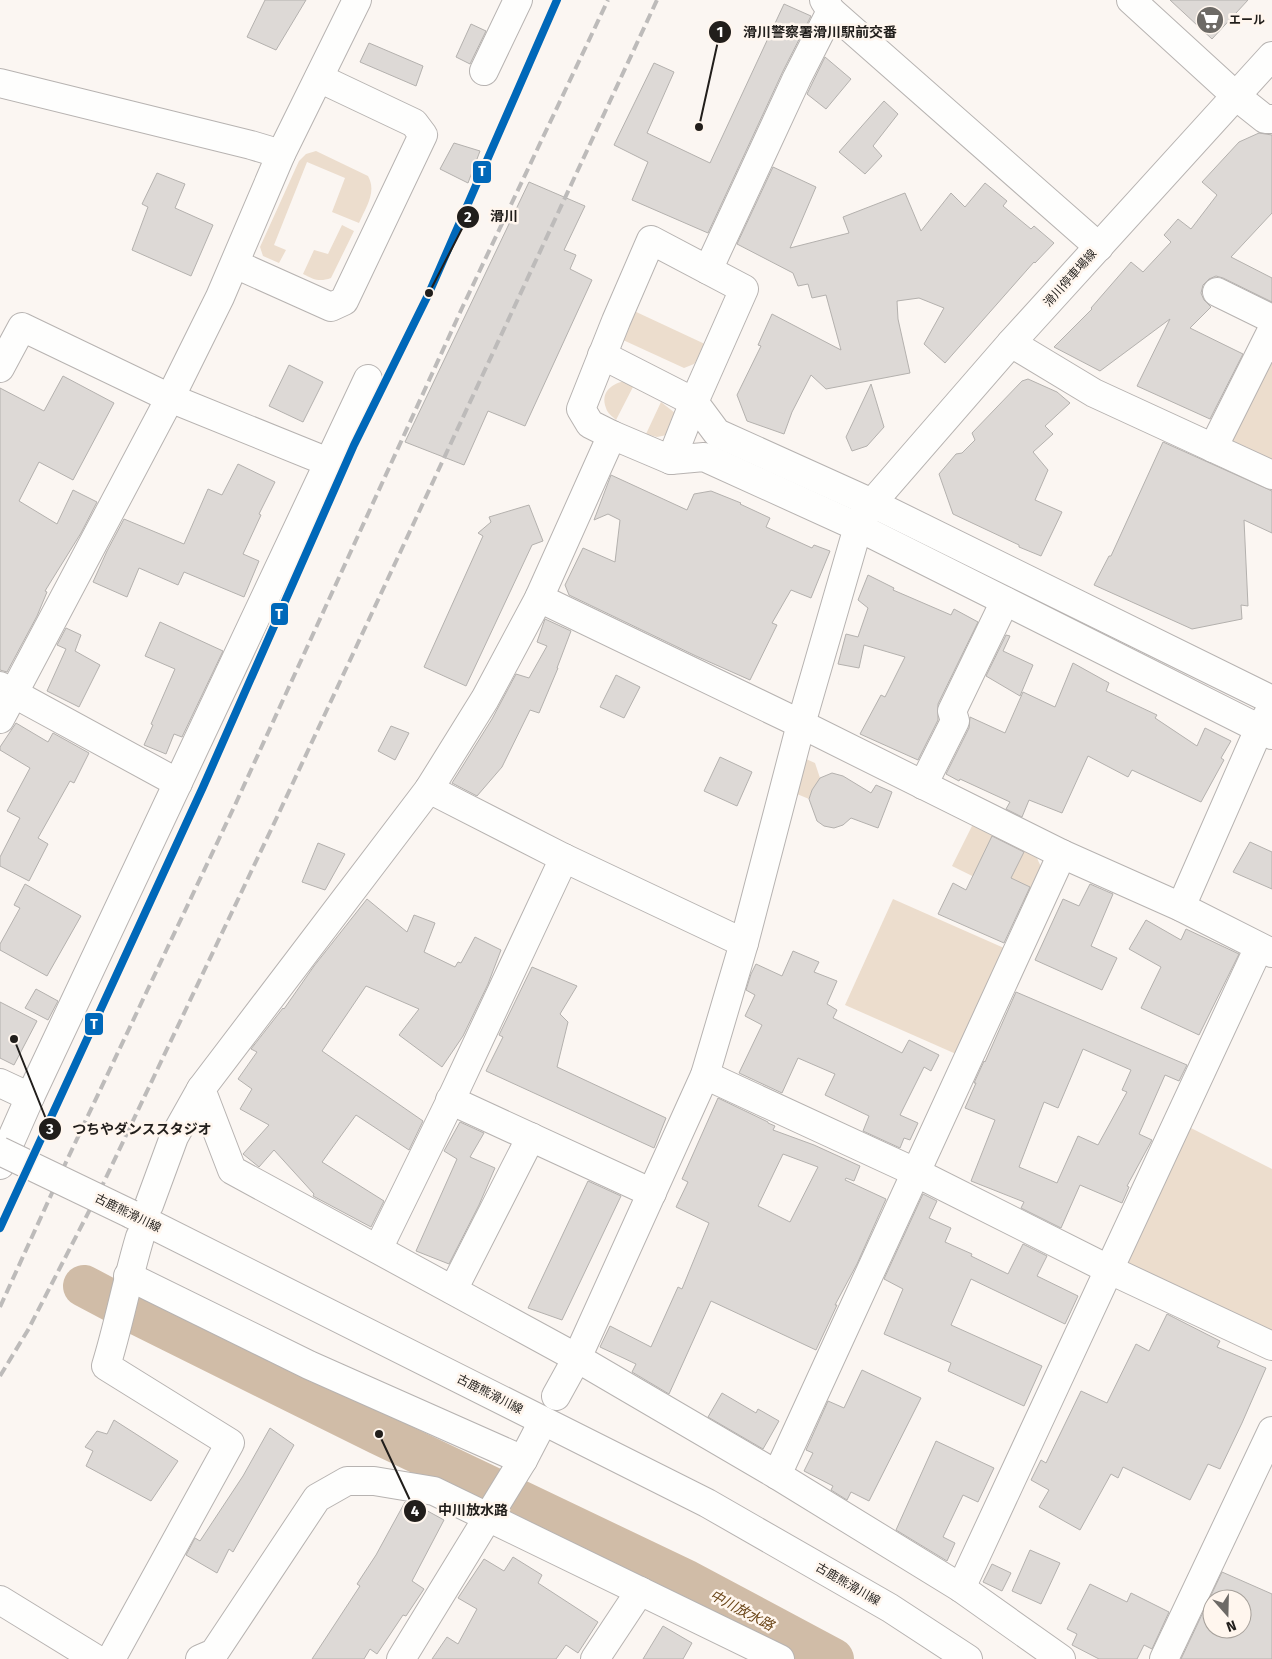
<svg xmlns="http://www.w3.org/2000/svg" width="1272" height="1659" font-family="'Fira Sans','Noto Sans JP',sans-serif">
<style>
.green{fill:#ecddcd}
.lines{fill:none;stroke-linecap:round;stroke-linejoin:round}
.river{stroke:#d0bca7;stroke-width:42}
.building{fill:#ddd9d6;stroke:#b4b1ae;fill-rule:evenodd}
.minor-casing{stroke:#b7b3b1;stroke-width:30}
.major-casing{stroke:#b7b3b1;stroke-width:30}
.minor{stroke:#fefefd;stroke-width:28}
.major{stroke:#fefefd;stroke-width:28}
.rail{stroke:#bdbbba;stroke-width:4;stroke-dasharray:10 5;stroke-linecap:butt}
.major-bridge-casing{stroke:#b7b3b1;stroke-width:30;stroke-linecap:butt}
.major-bridge{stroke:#fefefd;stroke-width:28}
.rail-1-casing{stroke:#fff6ee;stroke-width:11}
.rail-1{stroke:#0068b9;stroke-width:8}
.labels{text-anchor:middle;stroke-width:5;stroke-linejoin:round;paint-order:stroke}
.poi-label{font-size:12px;font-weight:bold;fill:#211e1b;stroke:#fff6ee;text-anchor:start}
.street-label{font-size:12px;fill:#211e1b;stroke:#fff6ee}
.water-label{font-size:14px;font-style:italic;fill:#6b4618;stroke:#fff6ee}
.leader{fill:none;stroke:#211e1b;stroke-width:2}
.callout-dot{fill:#211e1b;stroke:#fff6ee;stroke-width:2}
.mark-label{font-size:15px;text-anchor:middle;font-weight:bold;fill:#fff}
.callout-label{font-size:14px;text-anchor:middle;font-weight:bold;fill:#211e1b;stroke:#fff6ee;stroke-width:5;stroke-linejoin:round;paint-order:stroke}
.line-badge{stroke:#fff6ee;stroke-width:2}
.badge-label{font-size:14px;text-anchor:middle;font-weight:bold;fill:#fff}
</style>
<rect width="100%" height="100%" fill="#fbf6f2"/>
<g class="green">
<path d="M316,151L368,176C377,192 366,207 359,223L332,212L345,178L307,162L274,245L286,250L279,263L263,256L260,247L299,161L306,154Z"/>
<path d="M342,225L354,231L331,278C320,282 314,280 303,274L314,250L328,254Z"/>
<path d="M632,310L707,345L694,364L684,368L623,340L622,334Z"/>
<path d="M1272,335V475L1218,450Z"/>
<path d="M626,381L634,385L616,420C613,417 607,413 606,408C600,392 612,383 626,381Z"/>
<path d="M661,402L675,413V423L667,435L657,437L646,434Z"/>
<path d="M806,759L815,763L820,778L812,790L809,799L797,794Z"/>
<path d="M973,824L1037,858L1041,867L1025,902L952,866Z"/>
<path d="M893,899L1004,948L956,1054L845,1005Z"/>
<path d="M1185,1125L1272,1169V1337L1128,1269L1124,1255Z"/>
</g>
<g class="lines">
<path class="river" d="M84,1286L135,1313L379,1434L687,1581L833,1659"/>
</g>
<g class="building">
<path d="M265,0H306L276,50L247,37Z"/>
<path d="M1170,0H1248L1212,39Z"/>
<path d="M784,4L811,16L783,71L708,233L632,200L648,162L614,145L654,63L674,72L647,133L710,163Z"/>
<path d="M471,24L486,31L470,64L456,57Z"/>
<path d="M369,43L423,66L416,86L360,62Z"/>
<path d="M825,57L851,79L826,109L807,94Z"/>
<path d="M884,101L898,114L873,146L882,156L865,174L839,152Z"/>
<path d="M1259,133L1272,135V213L1231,257L1272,278V302L1223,278L1216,276L1209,279L1203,285L1201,293L1204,300L1211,307L1190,328L1243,354L1210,419L1137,386L1170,319L1100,371L1054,347L1092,309L1091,308L1131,262L1143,272L1171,242L1164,235L1178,219L1191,229L1217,195L1202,182L1239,142Z"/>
<path d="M454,143L480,151L468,183L440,169Z"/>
<path d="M773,167L816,187L790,248L849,233L843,217L905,193L921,231L951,193L965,207L985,183L1007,201L1003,206L1031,229L1034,226L1054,243L1035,263L1034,262L945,363L924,344L944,308L919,298L897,301L898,319L910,373L826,389L811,375L792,412L784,434L747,421L737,395L761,346L758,345L772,314L841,350L826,295L812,298L808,284L798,286L793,273L737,244Z"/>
<path d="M157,173L185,184L175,208L213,225L191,276L132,250L148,207L142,204Z"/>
<path d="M529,182L585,206L564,250L576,255L570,269L592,280L525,426L488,411L464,465L405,442Z"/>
<path d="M289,365L323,382L303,422L269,406Z"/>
<path d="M63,376L114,403L73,480L39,462L19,501L57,524L73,490L97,502L81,533L45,591L47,592L37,616L7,672L0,670V388L44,411Z"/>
<path d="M1028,379L1057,392L1070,403L1045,426L1053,434L1033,452L1048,470L1035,500L1062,512L1041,556L1019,547V545L953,514L939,474L956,454L962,453L975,440L972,433L1022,381Z"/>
<path d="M871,384L884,427L867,446L852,451L846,437Z"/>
<path d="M1163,442L1272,491V533L1244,520L1248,606L1241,605L1242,619L1192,629L1094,585L1109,556H1111Z"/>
<path d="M238,464L275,482L259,514L261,515L243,554L259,561L244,597L184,572L178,585L139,568L127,597L93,582L107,551L124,519L184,544L208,489L222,495Z"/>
<path d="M611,475L687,510L694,494L711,491L741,503L740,504L770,518L766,527L812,548L814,545L830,551L811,598L791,590L772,623L777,625L750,680L696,656L569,595L565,585L583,548L615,562L620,520L608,514L594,520Z"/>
<path d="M529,505L543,541L532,545L466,686L424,667L483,536L478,533L491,522L489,517Z"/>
<path d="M868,575L894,588L893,590L951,615L954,609L978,622L938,704V720L918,760L860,734L881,695L885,697L905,657L864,645L859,668L838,664L846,634L858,637L868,608L858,600Z"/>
<path d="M545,619L571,631L557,668H558L539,713L530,710L502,767L477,796L452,783L492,719L516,674L529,678L547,646L537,642Z"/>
<path d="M160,622L223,651L182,737L174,734L166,754L144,745L153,725L151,724L175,669L145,656Z"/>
<path d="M66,628L81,635L75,651L100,665L79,707L47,691L66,649L57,645Z"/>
<path d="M1006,635L1010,636L1003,651L1033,665L1020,696L986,676Z"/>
<path d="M1073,663L1109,683L1106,691L1157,715L1155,718L1197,746L1205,728L1231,741L1221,758L1224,760L1201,802L1132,770L1128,777L1088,756L1062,813L1029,800L1022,817L1006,809L1010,802L960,779L959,781L946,774L969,728L970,717L1005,733L1023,692L1055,707Z"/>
<path d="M616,675L640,687L624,718L600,707Z"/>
<path d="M16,723L48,742L53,733L89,753L74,783L70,781L38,838L48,844L29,881L0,866V857L20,818L7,811L30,768L0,750V747Z"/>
<path d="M391,726L409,733L395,760L378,751Z"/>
<path d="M720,757L752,772L737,806L704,791Z"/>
<path d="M832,773L843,776L871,793L876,785L892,792L878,828L851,818L843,825L834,828L824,826L817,821L809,799L812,790L820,778Z"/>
<path d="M992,836L1024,852L1011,878L1030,887L1004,943L938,914L953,883L966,890Z"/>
<path d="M1250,842L1272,852V889L1233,872Z"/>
<path d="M318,843L345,854L325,890L302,882Z"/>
<path d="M25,884L81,916L47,976L0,950V944L20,908L14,905Z"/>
<path d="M1090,884L1113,894L1091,946L1117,958L1102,990L1035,960L1063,899L1079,906Z"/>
<path d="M367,899L407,932L414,915L435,923L424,952L455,967L458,962L461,963L475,937L501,950L488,984L463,1036L442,1067L399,1035L419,1009L366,986L322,1051L423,1121L409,1150L356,1115L322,1162L384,1201L371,1227L313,1196L314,1194L274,1150L259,1167L243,1154L269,1125L240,1109L252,1089L238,1079L257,1052L251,1049L283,1008L284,1009L314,966Z"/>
<path d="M1146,920L1181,940L1186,929L1239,954L1199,1035L1141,1008L1161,967L1129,949Z"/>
<path d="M793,951L819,962L814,972L837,981L827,1004L837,1010L833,1018L902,1053L909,1040L939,1055L931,1071L924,1067L900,1115L918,1123L910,1140L904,1138L900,1148L863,1131L869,1116L825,1095L835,1074L798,1058L782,1093L739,1073L762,1025L745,1016L755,995L746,990L751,974L756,964L782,976Z"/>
<path d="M532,967L577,986L560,1014L568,1022L557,1067L666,1118L654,1148L486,1071L503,1037L499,1035Z"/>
<path d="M36,989L58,1001L48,1020L25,1008Z"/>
<path d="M1016,992L1187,1065L1179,1081L1165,1075L1139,1134L1152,1140L1127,1186L1129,1187L1122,1203L1080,1185L1061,1228L1021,1208L1024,1202L971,1181L995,1120L965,1108L976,1083H974L984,1061L985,1062ZM1083,1049L1131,1070L1122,1090L1127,1092L1098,1145L1078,1136L1057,1183L1019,1167L1044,1102L1058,1108Z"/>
<path d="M0,1002L37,1021L14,1065L0,1058Z"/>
<path d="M718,1098L768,1122V1123L775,1126L773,1130L814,1145L860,1166L854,1181L846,1178L845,1180L886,1199L857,1264L835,1305H837L816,1350L711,1301L669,1394L632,1372L636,1364L600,1347L610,1326L651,1347L678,1287L682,1289L709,1223L676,1207L688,1182L682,1179ZM783,1154L818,1167L790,1222L758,1206Z"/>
<path d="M460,1122L484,1133L470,1157L495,1168L479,1205L449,1264L416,1251L457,1159L444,1151Z"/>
<path d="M588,1181L621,1196L562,1320L528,1308Z"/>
<path d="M923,1194L937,1201L929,1218L951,1228L945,1242L972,1254L971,1256L1008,1274L1023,1244L1047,1256L1037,1276L1078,1296L1065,1324L971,1279L951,1325L1042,1366L1024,1406L948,1371L951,1363L884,1334L903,1289L884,1279Z"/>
<path d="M1167,1314L1220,1341L1217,1347L1266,1368L1242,1423L1220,1469L1208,1464L1190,1500L1123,1467L1118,1478L1111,1474L1080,1530L1039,1507L1049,1490L1031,1480L1041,1460L1046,1463L1081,1391L1107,1403L1136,1344L1149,1351Z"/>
<path d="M862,1370L921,1398L869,1501L851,1492L847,1500L831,1490L833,1486L804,1471L813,1453L806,1450L828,1401L844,1408Z"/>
<path d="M722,1393L756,1413L758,1409L779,1421L763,1449L708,1417Z"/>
<path d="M114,1420L178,1461L151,1501L86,1466L93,1451L85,1447L97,1431L107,1434Z"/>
<path d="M270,1428L294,1445L233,1552L229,1549L217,1573L186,1555L195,1538L200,1541L243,1476Z"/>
<path d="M936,1441L994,1468L978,1502L963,1495L943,1537L955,1543L947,1561L896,1530Z"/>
<path d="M405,1502L413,1503L444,1520L412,1581L424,1589L406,1616L403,1615L377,1654L370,1649L364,1659H312L360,1586L357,1584L376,1555Z"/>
<path d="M1030,1550L1060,1563L1041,1604L1012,1591Z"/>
<path d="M513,1557L542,1575L538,1583L598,1622L578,1653L566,1645L556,1659H432L447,1637L458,1644L477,1609L458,1598L484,1559L504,1571Z"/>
<path d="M992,1564L1011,1573L1002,1591L983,1582Z"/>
<path d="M1222,1572L1272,1594V1659H1181ZM1212,1599H1242V1629H1212Z"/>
<path d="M1090,1584L1127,1602L1131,1593L1169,1612L1152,1649L1144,1645L1137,1659H1099L1072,1645L1077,1634L1067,1629Z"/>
<path d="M663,1626L692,1643L683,1659H643Z"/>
</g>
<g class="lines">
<defs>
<g id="minor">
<path d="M824,0L831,11L1099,247"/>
<path d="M1131,0L1236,96L1265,119H1272"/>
<path d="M484,71L518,0"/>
<path d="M0,83L251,145L281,154"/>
<path d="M651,240L744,289L694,402L671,460L612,435L590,424L581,409L616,321Z"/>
<path d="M235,264L331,307L344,301L423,135L414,123L319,78"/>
<path d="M708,270L797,78L831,11"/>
<path d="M1217,292L1272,319"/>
<path d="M1011,343L1094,393L1272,475"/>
<path d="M602,355L694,402"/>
<path d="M0,368L22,327L170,398L328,462"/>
<path d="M612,435L539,598L485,699L429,789L201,1089L232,1170L577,1358L777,1475L961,1588L1061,1659"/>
<path d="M1213,448L1272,330"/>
<path d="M872,503L1272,700"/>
<path d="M539,598L801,724L1062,854L1181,907L1272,953"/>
<path d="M0,686L178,783"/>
<path d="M0,719L170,398L220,297L281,154L357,0"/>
<path d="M923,785L955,721L952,711L1005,601"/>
<path d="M429,789L564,858L744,943"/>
<path d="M1181,907L1259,729L1269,713"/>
<path d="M705,1075L915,1172L1110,1270L1272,1346"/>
<path d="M0,1083L30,1097"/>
<path d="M450,1100L652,1193"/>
<path d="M0,1165L30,1097L368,379"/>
<path d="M149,1205L174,1137L201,1089"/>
<path d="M378,1249L448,1106L564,858"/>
<path d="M128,1276L309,1365L523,1460"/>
<path d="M453,1290L531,1137"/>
<path d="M556,1396L577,1358L705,1075L744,943L801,724L858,527L1272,735"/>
<path d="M777,1475L1062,854"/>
<path d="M961,1588L1259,947"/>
<path d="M0,1600L96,1659"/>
<path d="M111,1659L230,1443L106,1366C119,1324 127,1280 140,1237"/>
<path d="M200,1659L214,1653L317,1498L347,1481H374L434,1491L780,1659"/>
<path d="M401,1659L523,1460L537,1433"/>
<path d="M595,1659L640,1591"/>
<path d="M1164,1659L1272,1431"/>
</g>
<g id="major">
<path d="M694,402L717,433L872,503"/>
<path d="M671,460L704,457L858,527L872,503L1011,343L1272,56"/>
<path d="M131,1214L707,1503L890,1608L968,1659"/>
</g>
</defs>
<use href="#minor" class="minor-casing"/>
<use href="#major" class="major-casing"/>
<use href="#minor" class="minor"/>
<use href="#major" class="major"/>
<g class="rail">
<path d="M0,1307L67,1160L235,805L463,306L608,0"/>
<path d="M0,1376L28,1330L103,1184L278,815L657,0"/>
</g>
<defs>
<path id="major-bridge" d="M0,1151L131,1214"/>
</defs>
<use href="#major-bridge" class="major-bridge-casing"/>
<use href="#major-bridge" class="major-bridge"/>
<defs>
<path id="rail-1" d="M0,1228L203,787L354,445L429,293L557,0"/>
</defs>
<use href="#rail-1" class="rail-1-casing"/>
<use href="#rail-1" class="rail-1"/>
</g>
<defs>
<symbol id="supermarket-disc" viewBox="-11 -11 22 22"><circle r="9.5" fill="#6d6a66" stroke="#fff6ee"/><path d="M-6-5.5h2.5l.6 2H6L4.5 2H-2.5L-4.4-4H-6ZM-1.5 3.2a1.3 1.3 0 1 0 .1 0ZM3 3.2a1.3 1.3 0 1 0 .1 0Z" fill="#fff"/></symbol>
</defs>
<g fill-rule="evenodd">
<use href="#supermarket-disc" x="1194" y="4" width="32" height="32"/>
</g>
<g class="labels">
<g class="poi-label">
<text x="1229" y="24">エール</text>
</g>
<g class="street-label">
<text transform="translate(1070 278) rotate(-48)" y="4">滑川停車場線</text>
<text transform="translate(128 1213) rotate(26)" y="4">古鹿熊滑川線</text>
<text transform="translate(490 1394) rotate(27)" y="4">古鹿熊滑川線</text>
<text transform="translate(848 1584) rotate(30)" y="4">古鹿熊滑川線</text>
</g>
<g class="water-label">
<text transform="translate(742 1610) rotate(28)" y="5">中川放水路</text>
</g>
</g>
<path class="leader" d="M699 127L720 32M429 293L468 217M14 1039L50 1129M379 1434L415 1511"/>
<g class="callout-dot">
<circle cx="699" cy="127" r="5"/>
<circle cx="429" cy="293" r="5"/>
<circle cx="14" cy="1039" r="5"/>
<circle cx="379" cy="1434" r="5"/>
<circle cx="720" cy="32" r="12"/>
<circle cx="468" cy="217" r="12"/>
<circle cx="50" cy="1129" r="12"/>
<circle cx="415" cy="1511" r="12"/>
</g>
<g class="mark-label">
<text x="720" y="37">1</text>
<text x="468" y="222">2</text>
<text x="50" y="1134">3</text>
<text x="415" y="1516">4</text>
</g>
<g class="callout-label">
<text x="820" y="37">滑川警察署滑川駅前交番</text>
<text x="504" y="221">滑川</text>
<text x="142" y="1134">つちやダンススタジオ</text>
<text x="473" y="1515">中川放水路</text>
</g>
<g class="line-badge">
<rect x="472" y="160" width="20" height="24" rx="5" fill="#0068b9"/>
<rect x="270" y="602" width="19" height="24" rx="5" fill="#0068b9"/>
<rect x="84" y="1012" width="20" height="24" rx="5" fill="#0068b9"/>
</g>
<g class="badge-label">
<text x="482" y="176">T</text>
<text x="279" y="619">T</text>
<text x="94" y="1029">T</text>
</g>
<g transform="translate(1227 1614) rotate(160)"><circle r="24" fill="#fff6ee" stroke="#a6a09a"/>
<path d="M0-4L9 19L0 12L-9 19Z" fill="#6d6a66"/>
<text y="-8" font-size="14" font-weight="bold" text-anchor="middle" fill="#211e1b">N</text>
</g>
</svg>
